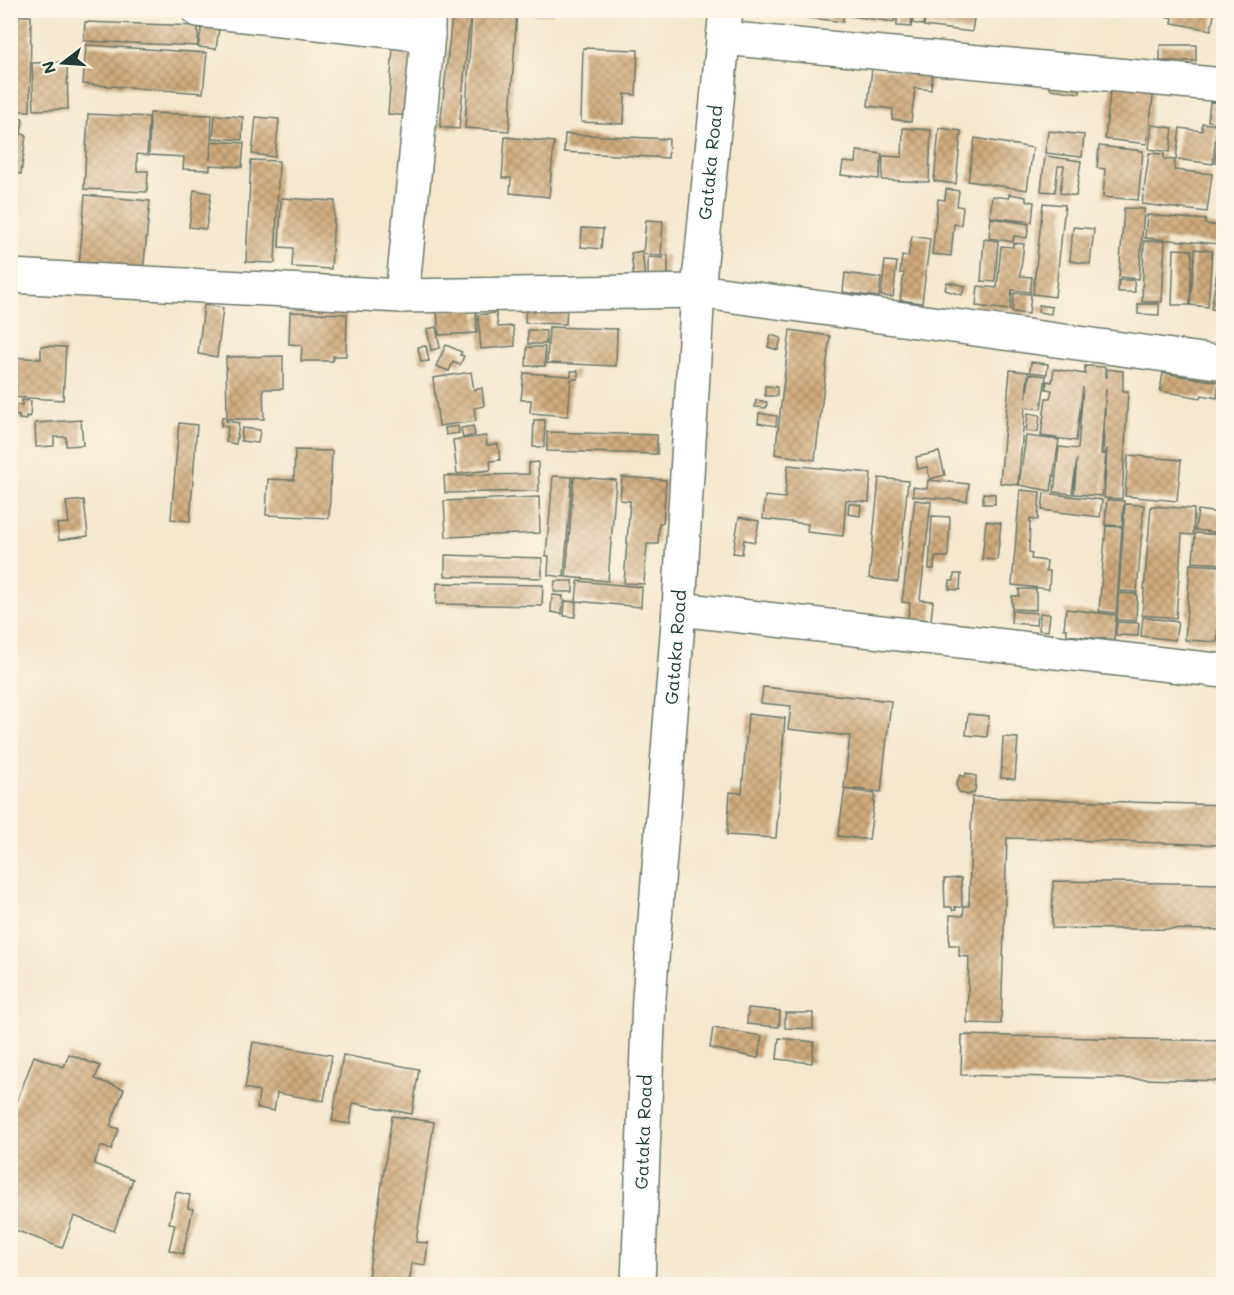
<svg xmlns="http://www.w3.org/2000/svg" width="1234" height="1295" font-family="Mali,sans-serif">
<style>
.building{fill:url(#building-cross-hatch)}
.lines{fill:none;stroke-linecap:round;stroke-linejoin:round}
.minor-casing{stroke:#6a796a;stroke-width:36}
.minor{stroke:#fff;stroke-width:33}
.labels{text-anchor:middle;stroke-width:4.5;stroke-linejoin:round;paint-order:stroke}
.street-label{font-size:18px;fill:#1f3d34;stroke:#fcf5e5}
</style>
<defs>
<pattern id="building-cross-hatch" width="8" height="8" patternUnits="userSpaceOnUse" patternTransform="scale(1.5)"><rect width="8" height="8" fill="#d0aa7d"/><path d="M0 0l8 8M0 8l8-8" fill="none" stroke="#a88c67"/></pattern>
</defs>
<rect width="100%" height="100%" fill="#fcf5e5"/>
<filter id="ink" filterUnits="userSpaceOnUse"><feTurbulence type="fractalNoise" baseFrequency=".0167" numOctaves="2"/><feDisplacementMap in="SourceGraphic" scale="12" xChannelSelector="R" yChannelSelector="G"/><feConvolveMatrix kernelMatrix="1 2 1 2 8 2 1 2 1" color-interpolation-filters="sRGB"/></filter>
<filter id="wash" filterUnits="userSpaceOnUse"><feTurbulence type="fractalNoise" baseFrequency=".008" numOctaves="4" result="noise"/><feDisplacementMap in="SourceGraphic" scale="24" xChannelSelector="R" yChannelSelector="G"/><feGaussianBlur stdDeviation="1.35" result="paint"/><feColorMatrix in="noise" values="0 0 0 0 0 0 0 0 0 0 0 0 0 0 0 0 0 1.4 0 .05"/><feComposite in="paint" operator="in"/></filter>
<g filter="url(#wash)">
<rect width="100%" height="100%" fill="#f4e8cd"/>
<g id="blocks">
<g class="building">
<path d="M472,10H517L509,131L465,128Z"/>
<path d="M533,10H552V14L533,15Z"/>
<path d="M805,10H896L894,22L843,15V22L804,17Z"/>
<path d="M914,10H925L923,25L912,23Z"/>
<path d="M926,10H975L972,32L924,26Z"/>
<path d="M1160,10H1215L1211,30L1172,23L1173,18L1159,15Z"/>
<path d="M10,15L31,16L30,111H10Z"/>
<path d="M897,15L912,16L911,27L897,26Z"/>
<path d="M452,16L470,18L459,129L440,127Z"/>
<path d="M85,22L198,26V46L84,41Z"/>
<path d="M202,25L219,28L216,49L198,47Z"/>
<path d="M86,45L207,53L203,93L83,84Z"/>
<rect x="1160" y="45" width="36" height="16"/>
<path d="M393,48L414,50L409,116L388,114Z"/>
<path d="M583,48L638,50L636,95L625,94L624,124L581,122Z"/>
<path d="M67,62L68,109L34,110L32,63Z"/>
<path d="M905,64L933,67L931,90L915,88L911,122L892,119L893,109L868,106L872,68L904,72Z"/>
<path d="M1051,77L1081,81L1080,93L1050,89Z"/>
<path d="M1111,84L1154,89L1147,144L1105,139Z"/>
<path d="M1210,102L1224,103V164L1215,163L1220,123L1208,121Z"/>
<path d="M150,113L212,115L210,160L212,141L244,143L242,167L210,165V170L183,169L184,157L149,155Z"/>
<path d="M88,114L149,117L147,155L137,154V171H148L147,192L84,189Z"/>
<path d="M215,115L243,117L242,140L213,138Z"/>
<path d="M256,117L279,119L275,157L252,154Z"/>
<path d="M10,118L23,119L21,134L26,135L21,174L10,172Z"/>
<path d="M1202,123L1217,125L1213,164L1176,159L1180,128L1202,131Z"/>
<path d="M1152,125L1173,128L1170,152L1149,149Z"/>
<path d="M903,128L931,130L929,182L882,180L883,156L902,157Z"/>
<path d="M939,128L961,131L956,184L934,181Z"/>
<path d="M1048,131L1084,135L1082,157L1045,153Z"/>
<path d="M565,134L669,139L668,158L564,152Z"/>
<path d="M505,137L554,142L549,197L510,193L511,178H502Z"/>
<path d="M975,138L1033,148L1027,190L968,181Z"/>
<path d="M1099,146L1143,151L1138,200L1103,197L1105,169L1097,168Z"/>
<path d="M857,151L882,154L879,179L841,175L843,162L856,163Z"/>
<path d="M1149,153L1164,154V159L1175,160L1174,170L1212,174L1207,212L1142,204Z"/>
<path d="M1045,156L1081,161L1076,196L1060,193L1064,166H1058L1055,192L1041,191Z"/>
<path d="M251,160L279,161L275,263L246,262Z"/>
<path d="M946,189L959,191L957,206L963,207L961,225L954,224L951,256L932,254L938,199L945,200Z"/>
<path d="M194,190L211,193L206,229L189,227Z"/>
<path d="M1009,194L1026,197V201L1034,202L1032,222L990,217L992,196L1009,198Z"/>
<path d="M85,195L150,201L143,273L79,267Z"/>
<path d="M281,198L335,201L331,269L292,267L293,248L279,247Z"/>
<path d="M1043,203L1065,205L1055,297L1033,294Z"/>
<path d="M1124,208L1144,209L1139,279L1119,277Z"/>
<path d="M1147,215L1206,220L1205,224L1221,226L1220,244L1145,238Z"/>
<path d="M991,218L1029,224L1027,238L1014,236L1013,242L989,238Z"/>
<path d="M646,220L663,221L661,256L643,254Z"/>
<path d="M1073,227L1094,229L1090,264L1070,261Z"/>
<path d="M582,228L603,229L601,249L581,247Z"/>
<path d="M912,236L930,239L922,303L900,300L904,273H900L902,256L908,257Z"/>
<path d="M984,239L998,241L995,282L981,281Z"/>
<path d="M1144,241H1165L1162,302H1142Z"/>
<path d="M1222,242L1224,300L1222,311L1211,309Z"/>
<path d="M1013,243L1024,244L1020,276L1032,277L1030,292L1012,290L1010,310L976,306L978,286L997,288L1001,246L1013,247Z"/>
<path d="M1174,249L1192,250L1190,305H1172Z"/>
<path d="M1195,249L1212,251L1208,307L1190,305Z"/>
<path d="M642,251L645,278L634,279L631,253Z"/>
<path d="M663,255H668V279L648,278V257L663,258Z"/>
<path d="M885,261L897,262L893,297L881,296Z"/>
<path d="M845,273L881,278L879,297L843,292Z"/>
<path d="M1119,280H1134L1135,292H1118Z"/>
<path d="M947,282L965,286L962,295L945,290Z"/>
<path d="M1014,293L1031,294L1029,314L1012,312Z"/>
<path d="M526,301L567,303L566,324L525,323Z"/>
<path d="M1138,304H1159V315L1138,314Z"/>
<path d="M204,305L223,308L217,357L198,354Z"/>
<path d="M1039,305L1052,307L1051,314L1038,312Z"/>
<path d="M476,308L477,333L439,335L437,311Z"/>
<path d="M290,312L347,314L346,356H333V361H301L302,345L289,344Z"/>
<path d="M496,313L498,327L513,326L515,346L481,349L478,315Z"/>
<path d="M436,327L440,348L431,350L427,329Z"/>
<path d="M549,327L617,329L616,366L547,363Z"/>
<path d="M528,330L546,331V344H528Z"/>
<path d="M790,330L830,336L815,460L775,454Z"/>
<path d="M771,335L781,338L778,350L768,347Z"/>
<path d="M446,345L462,352L460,355L464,356L460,365L453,362L449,371L436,366Z"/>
<path d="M41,346L66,347L63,400L10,397V357L41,359Z"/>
<path d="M426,346L429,361L421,362L418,347Z"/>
<path d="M527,347H545V366H526Z"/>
<path d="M283,356V389H263L264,419H227L226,357Z"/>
<path d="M1031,362L1048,364L1047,374L1030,372Z"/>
<path d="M1085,366L1105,367V377H1107V369L1123,371V391H1128L1122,499L1104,498L1107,449L1106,453H1103L1106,388L1101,454H1106L1102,496L1074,494L1077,459L1072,494L1054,492L1059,447L1078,449L1083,387L1076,441L1041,436L1046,398H1050L1052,390L1046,389L1047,381L1052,382L1054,369L1085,374Z"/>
<path d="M1010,370L1028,372L1026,399L1030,374L1046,376L1041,409L1025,407L1018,485L1000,483Z"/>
<path d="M571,371H578V379H571L568,416L530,413L531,400H521L524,373L571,376Z"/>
<path d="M471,372L474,390L482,388L484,406L474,408L476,421L439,426L433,378Z"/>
<path d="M1163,373L1219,382L1217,398L1202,395L1201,398L1160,391Z"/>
<path d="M765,386L777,387V396H765Z"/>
<path d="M22,400L31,401L30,417L26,416V420L19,419V416L11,415V405H22Z"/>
<path d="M756,400L767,402L766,408L755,407Z"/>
<path d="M759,413L777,416L776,426L758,423Z"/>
<path d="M1028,413L1040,415L1038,432L1026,431Z"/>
<path d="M222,417H226V421L239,423L236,444L226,442L228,427L221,426Z"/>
<path d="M81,420L83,445L66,446V437H54V446L36,447L35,423Z"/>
<path d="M534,420H545L544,447H533Z"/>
<path d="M179,423L197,425L190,521L171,519Z"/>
<path d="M458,426L459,433L446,435L445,428Z"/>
<path d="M473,426L475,435L463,438L461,428Z"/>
<path d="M242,428L260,430L258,443L241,441Z"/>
<path d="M547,432L657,435V454L547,451Z"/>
<path d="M486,436L487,445L498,444L500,460L490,461L491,470L457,474L453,440Z"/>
<path d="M1026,436L1059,440L1051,491L1019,485Z"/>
<path d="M295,450L332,451L329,518L266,515L268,479L294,480Z"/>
<path d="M939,452L945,475L930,479L927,467L918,469L916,457Z"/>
<path d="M1128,455L1181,460L1177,501L1125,496Z"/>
<path d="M538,462L539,491L445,493L444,476L529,474V463Z"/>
<path d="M788,465L871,473L869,502L846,500L843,536L807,532L808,524L763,519L765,496L785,498Z"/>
<path d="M553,476L572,477L564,577L548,575L549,556H546Z"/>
<path d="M574,477L616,480L608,581L566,577Z"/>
<path d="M622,477L666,480L663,523H659L658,544H647L644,584L624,583L630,501L620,500Z"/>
<path d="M879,478L908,481L898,582L869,578Z"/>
<path d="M928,480L969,484L967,501L913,496V487L927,489Z"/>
<path d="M1020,490L1040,492L1038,520L1030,519L1029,552L1032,553L1031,559L1047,561L1046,571H1050L1049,589L1012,585Z"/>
<path d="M983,493L995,494V504H983Z"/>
<path d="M1044,493L1102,500L1100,517L1042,510Z"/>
<path d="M539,497L540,533L446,537L444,501Z"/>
<path d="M84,500L88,536L59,540L57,524L69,523L66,502Z"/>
<path d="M915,500L931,502L920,600L933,601L931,620L908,618L910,603L902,602Z"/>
<path d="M1107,500L1124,501L1122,526L1105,525Z"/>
<path d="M849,503L861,505L860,516L848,514Z"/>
<path d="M1125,504L1144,505L1137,592L1119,591Z"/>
<path d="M1151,506L1194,509L1193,535L1182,534L1176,618L1142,615Z"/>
<path d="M1198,510L1224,514L1223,533L1195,530Z"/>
<path d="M932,516L950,517L948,557H935L934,569H929Z"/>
<path d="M739,517L759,521L755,542L744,540L742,554L733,553Z"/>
<path d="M986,521L1001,523L997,560L982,559Z"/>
<path d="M1106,526L1122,527L1116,613L1099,611Z"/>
<path d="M1195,533L1223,535L1222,564L1193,562Z"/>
<path d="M445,555L542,558V578L445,576Z"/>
<path d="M1190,564L1222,566L1217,642L1185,640Z"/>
<path d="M954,574H961L960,590L949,589L950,581H954Z"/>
<path d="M555,581H573V592H554Z"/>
<path d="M578,581L642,587L641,607L576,601Z"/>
<path d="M437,583L543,585L542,606L436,604Z"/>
<path d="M1019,589H1036V610L1012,609V596H1019Z"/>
<path d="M1119,593L1137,594L1136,621L1117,620Z"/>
<path d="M552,595L563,596L562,614L551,612Z"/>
<path d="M565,601L576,602L575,617L564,616Z"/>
<path d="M1066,609L1116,615L1114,640L1067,635V629H1064Z"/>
<path d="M1012,611L1037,613L1036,625L1011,623Z"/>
<path d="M1040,613L1050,614L1048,631L1039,630Z"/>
<path d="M1143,617L1178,622L1175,640L1141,636Z"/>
<path d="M1117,622L1139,623L1138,636L1116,635Z"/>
<path d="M763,687L891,701L881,792L844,788L850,736L788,729L791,706L761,703Z"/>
<path d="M748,714L785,718L776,838L727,835L730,792L742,793Z"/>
<path d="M968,714L989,716L987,737L966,735Z"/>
<path d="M1003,737L1018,738L1015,779L1001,778Z"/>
<path d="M966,773L976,776V786L974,793L967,795L959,792L956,785L960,775L965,777Z"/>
<path d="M845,789L875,794L869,840L838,836Z"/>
<path d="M972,797L1224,805V845L1007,838L1001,1024L967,1023L969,957L959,956V945H949L950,915L963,916L964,906H969Z"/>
<path d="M961,878L962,907H955L956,910H952V907H945L944,879Z"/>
<path d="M1053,881L1224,884V930L1052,928Z"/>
<path d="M748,1008L780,1011L779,1027L747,1024Z"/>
<path d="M785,1013H813V1029L785,1028Z"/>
<path d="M713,1028L762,1036L758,1058L710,1048Z"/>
<path d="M962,1035L1224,1041V1081L961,1075Z"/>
<path d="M779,1038L814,1042L812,1063L777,1059Z"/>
<path d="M253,1042L332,1055L324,1101L277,1093L274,1111L257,1108L259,1091L245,1088Z"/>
<path d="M69,1054L100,1066L95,1079L124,1089L110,1126L119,1129L111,1150L101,1146L94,1164L133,1179L114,1231L74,1216L62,1248L10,1228V1120L34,1056L64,1067Z"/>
<path d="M343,1055L419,1069L412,1114L353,1103L350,1124L332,1121Z"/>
<path d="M392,1116L434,1122L416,1242L428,1243L425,1265L412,1263L409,1284H367Z"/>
<path d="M176,1192L190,1195L188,1208L193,1209L183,1254L169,1250L175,1224L169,1223Z"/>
</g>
</g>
</g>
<g filter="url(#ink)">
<use href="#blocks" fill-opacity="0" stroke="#6a796a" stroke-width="1.5"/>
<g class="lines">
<defs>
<g id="minor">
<path d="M198,10L428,35"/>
<path d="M723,38L1224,85"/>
<path d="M10,276L402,296L698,291L1224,363"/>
<path d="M402,296L428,35V10"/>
<path d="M679,609L1224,671"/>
<path id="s1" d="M638,1284L649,998L679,609L698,291L726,10"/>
</g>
</defs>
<use href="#minor" class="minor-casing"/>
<use href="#minor" class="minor"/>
</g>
</g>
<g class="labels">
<g class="street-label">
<text dy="6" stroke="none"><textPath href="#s1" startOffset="1124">Gataka Road</textPath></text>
<text dy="6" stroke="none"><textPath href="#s1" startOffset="638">Gataka Road</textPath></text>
<text dy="6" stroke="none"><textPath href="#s1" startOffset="152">Gataka Road</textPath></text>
</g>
</g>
<rect width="1234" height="1295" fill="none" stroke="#fcf5e5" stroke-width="36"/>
<g transform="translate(63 63) rotate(253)" stroke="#fcf5e5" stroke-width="4.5" paint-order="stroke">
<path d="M0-4.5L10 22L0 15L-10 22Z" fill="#1f3d34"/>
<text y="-9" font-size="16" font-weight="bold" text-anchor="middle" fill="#1f3d34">N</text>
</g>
</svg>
